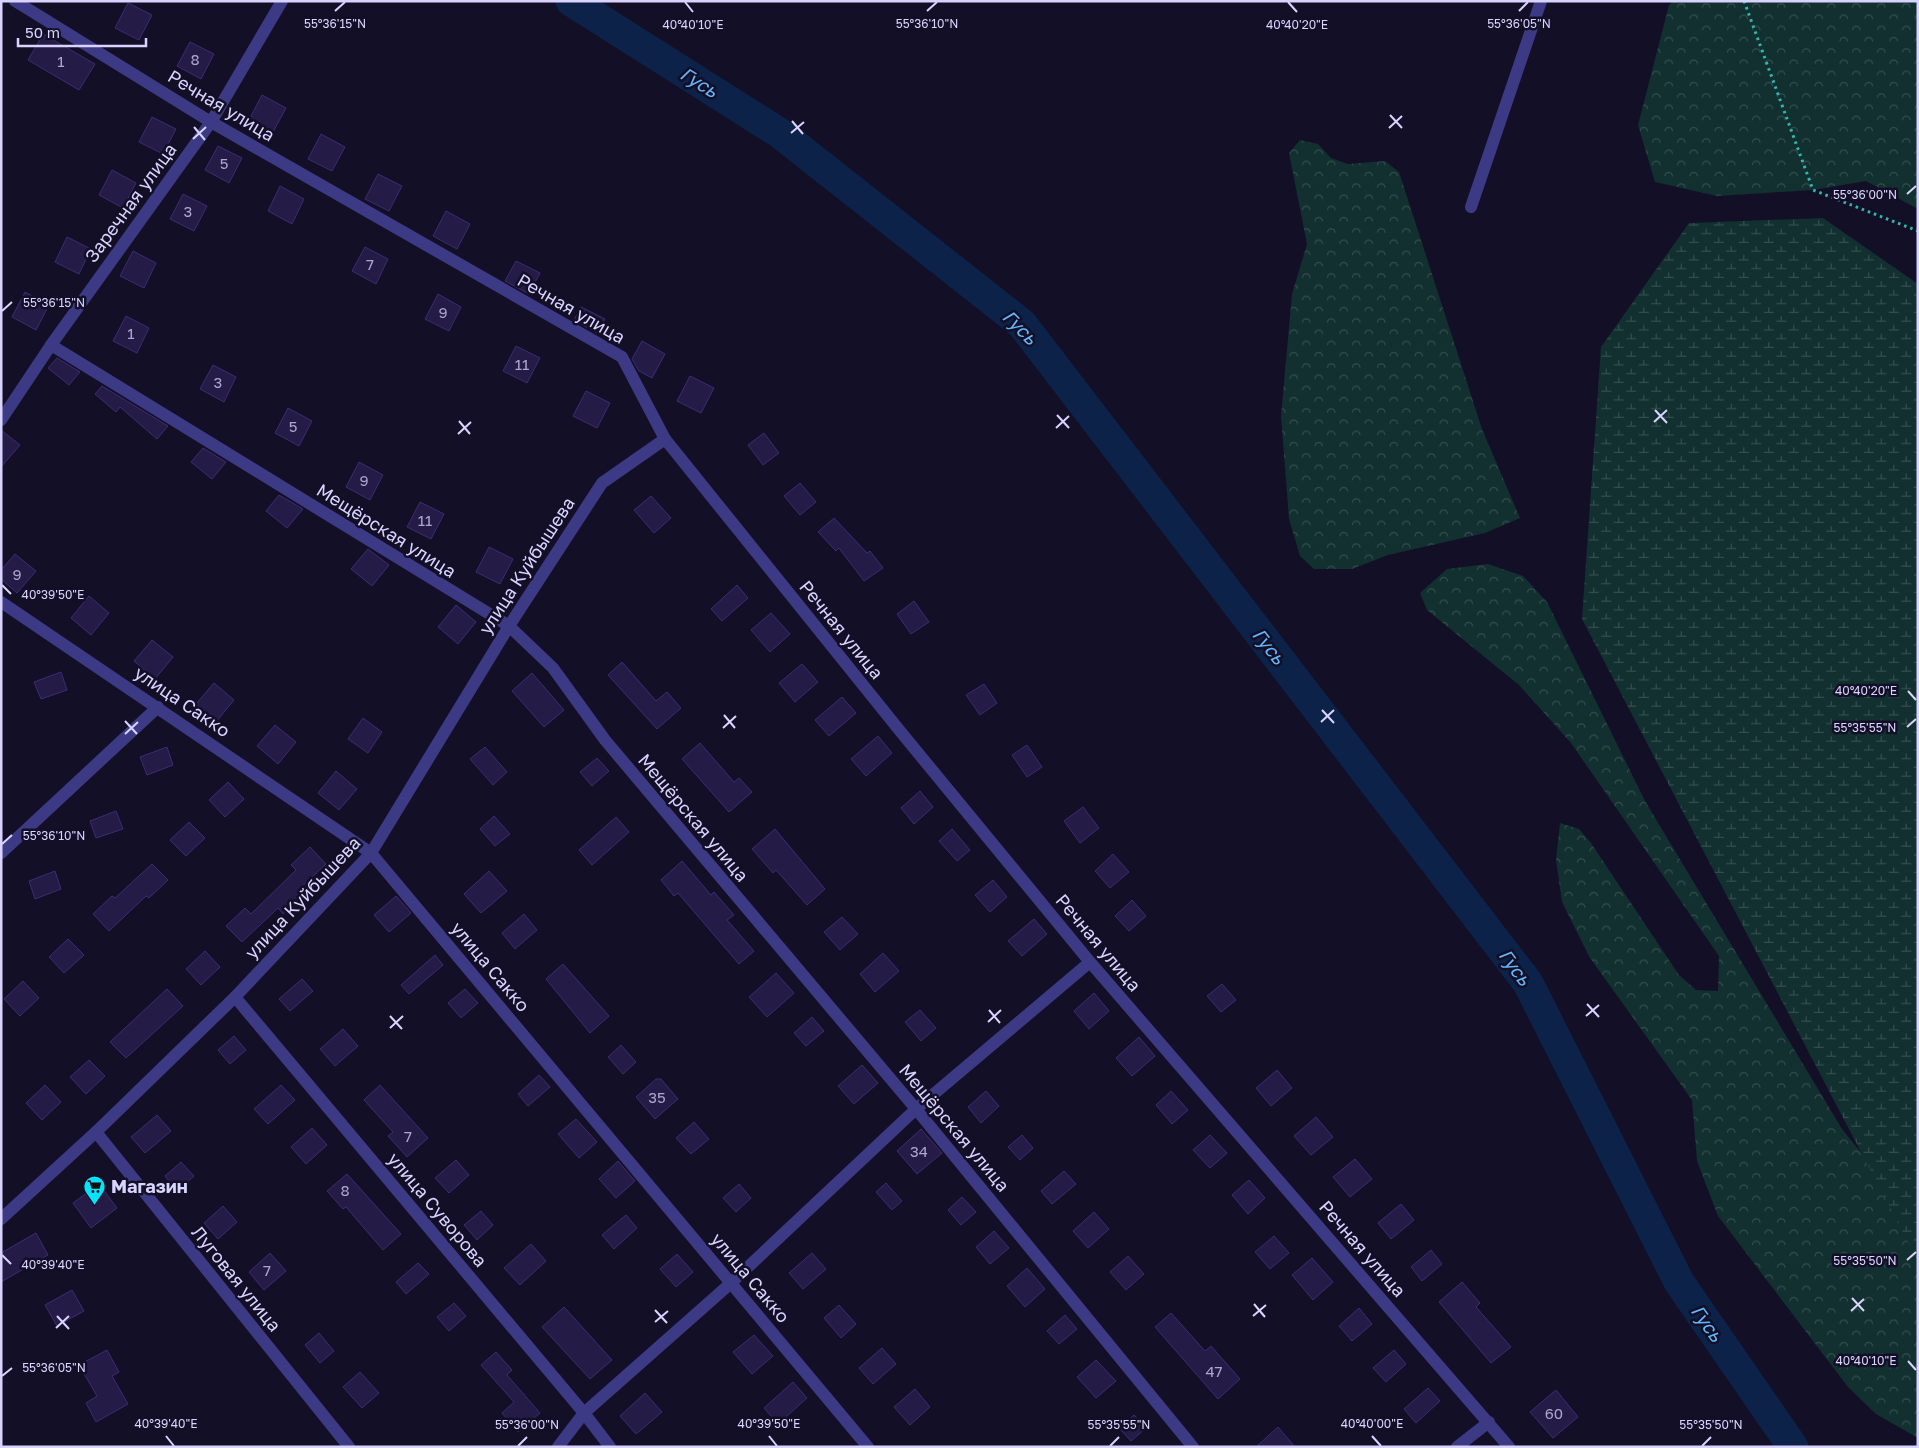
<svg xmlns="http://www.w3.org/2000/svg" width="1919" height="1448" font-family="'Golos Text',sans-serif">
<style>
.forest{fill:url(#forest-crowns)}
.wetland{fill:url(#wetland-marsh)}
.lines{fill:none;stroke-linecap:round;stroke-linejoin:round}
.river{stroke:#0c2248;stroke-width:31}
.building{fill:#241b47;stroke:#3b2d73}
.path{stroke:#2fb8b0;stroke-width:3;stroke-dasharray:2.5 4;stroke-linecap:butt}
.minor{stroke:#3d3a85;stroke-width:12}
.ticks{fill:none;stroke:#d9d4ff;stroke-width:2}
.labels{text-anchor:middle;stroke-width:5;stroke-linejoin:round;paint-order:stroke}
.number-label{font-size:15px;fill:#aca6d1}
.street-label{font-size:18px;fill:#d9d4ff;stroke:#130f26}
.poi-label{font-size:18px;font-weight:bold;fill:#d9d4ff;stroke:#130f26;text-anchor:start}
.water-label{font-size:19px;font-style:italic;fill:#62b6ff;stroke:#130f26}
.ticks-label{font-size:12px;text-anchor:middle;fill:#d9d4ff;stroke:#130f26;stroke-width:5;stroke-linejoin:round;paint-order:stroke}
</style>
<defs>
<pattern id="forest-crowns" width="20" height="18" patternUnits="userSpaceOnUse" patternTransform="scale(1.25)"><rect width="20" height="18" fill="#12302f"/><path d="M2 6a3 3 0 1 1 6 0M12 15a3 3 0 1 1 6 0" fill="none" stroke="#344d4e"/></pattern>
<pattern id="wetland-marsh" width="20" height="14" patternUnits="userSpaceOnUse" patternTransform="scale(1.25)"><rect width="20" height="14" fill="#12302f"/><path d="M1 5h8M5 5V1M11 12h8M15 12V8" fill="none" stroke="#344d4e"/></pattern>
</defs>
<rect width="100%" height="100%" fill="#130f26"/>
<g class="forest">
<path d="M1673,1H1918V209L1866,181L1813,190L1717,196L1655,182L1638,125L1669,5Z"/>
<path d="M1300,140L1318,144L1331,158L1348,164L1385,161L1399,172L1482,429L1520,518L1485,533L1388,555L1352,569H1314L1300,556L1289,519L1281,416L1292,294L1307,244L1289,153Z"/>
<path d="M1488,564L1523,576L1547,602L1645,801L1842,1129L1918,1223V1438L1876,1414L1848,1387L1718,1216L1697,1161L1692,1100L1590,958L1562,902L1556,860L1560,823L1579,829L1591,843L1679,975L1696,990L1718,991L1719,956L1571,743L1519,685L1427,610L1420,593L1447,569Z"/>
</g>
<path class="wetland" d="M1823,218L1918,284V1261L1582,619L1601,347L1689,223Z"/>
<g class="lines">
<path class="river" d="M571,1L781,134L1022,324L1528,983L1679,1282L1793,1447"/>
</g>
<g class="building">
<path d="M128,3L152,15L139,40L115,28Z"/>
<path d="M43,34L95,64L79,90L28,60Z"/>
<path d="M190,42L214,54L201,79L177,66Z"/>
<path d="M262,95L286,108L273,132L249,120Z"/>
<path d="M152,117L176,129L163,154L139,142Z"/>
<path d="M321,134L345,147L332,171L308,159Z"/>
<path d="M218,146L242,158L229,183L205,170Z"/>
<path d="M112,170L136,183L123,208L99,195Z"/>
<path d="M378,174L402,186L389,211L365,199Z"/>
<path d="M280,186L304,199L292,224L268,211Z"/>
<path d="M183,194L207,206L194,231L170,219Z"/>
<path d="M446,211L470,224L457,249L433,236Z"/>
<path d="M67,237L91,249L79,274L55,262Z"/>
<path d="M365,247L388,259L376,284L352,271Z"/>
<path d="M133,251L156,263L144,288L120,276Z"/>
<path d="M516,261L540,273L529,294L505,281Z"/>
<path d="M25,292L49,305L36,330L12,317Z"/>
<path d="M438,294L461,307L449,331L425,319Z"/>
<path d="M581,307L605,319L597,333L574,320Z"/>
<path d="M126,316L149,328L137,353L113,341Z"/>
<path d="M642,341L665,354L652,378L639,371L632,359Z"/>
<path d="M516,346L540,358L527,383L503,371Z"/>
<path d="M57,358L80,372L69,385L48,368Z"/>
<path d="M213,365L236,377L224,402L200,389Z"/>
<path d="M690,376L714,388L701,413L677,401Z"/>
<path d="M102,386L168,426L157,439L120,407L116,412L95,394Z"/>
<path d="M586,391L610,403L597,428L573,416Z"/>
<path d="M288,408L312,421L299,446L275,433Z"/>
<path d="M1,430L20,445L1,467Z"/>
<path d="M764,433L779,453L763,465L748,445Z"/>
<path d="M203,448L226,462L212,479L191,462Z"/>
<path d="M359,462L383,475L370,500L346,487Z"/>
<path d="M800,483L816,502L800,515L784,496Z"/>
<path d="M279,495L303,509L287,528L266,511Z"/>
<path d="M651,496L671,518L654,533L634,510Z"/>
<path d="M420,502L444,514L431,539L407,527Z"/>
<path d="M834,518L867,553L870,551L883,568L864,581L839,548L836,551L818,532Z"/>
<path d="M489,547L513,559L500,584L476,572Z"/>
<path d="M368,549L389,565L372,586L351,569Z"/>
<path d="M15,554L36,571L17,593L1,579V570Z"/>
<path d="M737,585L748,598L722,621L711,609Z"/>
<path d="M89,596L109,613L91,635L71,618Z"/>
<path d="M914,601L929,622L911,634L897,614Z"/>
<path d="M456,605L476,622L458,644L438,627Z"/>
<path d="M771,613L790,634L770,652L751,630Z"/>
<path d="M152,640L173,657L155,679L134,661Z"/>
<path d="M622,662L656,701L667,692L681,708L657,729L608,675Z"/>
<path d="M802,664L818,682L795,702L779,683Z"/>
<path d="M61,672L67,690L41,699L34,682Z"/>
<path d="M532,673L564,710L544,727L512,691Z"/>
<path d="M214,683L234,700L216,722L196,704Z"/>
<path d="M984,684L997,703L980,715L966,695Z"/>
<path d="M842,697L856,713L829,736L815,720Z"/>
<path d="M363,718L382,732L368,753L348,739Z"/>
<path d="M275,725L296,742L278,764L257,746Z"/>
<path d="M878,736L892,753L866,776L851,759Z"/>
<path d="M700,743L734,782L739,778L752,792L729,812L682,759Z"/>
<path d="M1027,745L1042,767L1027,777L1012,755Z"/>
<path d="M167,747L173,765L147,775L140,757Z"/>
<path d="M485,747L507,772L493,785L470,759Z"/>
<path d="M597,758L609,771L592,786L580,772Z"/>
<path d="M336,771L357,789L339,810L318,793Z"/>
<path d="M228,782L244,799L225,817L209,800Z"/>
<path d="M920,791L933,807L914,824L901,808Z"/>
<path d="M1083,807L1099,828L1080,843L1064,821Z"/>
<path d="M116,811L123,829L96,838L90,821Z"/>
<path d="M494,816L510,834L495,846L480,829Z"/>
<path d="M616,817L629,832L592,865L579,850Z"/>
<path d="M189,822L205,838L186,856L170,840Z"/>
<path d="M775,829L825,889L807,905L776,870L773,873L752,849Z"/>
<path d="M952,829L970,850L957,861L939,841Z"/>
<path d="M310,847L326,864L297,891L302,896L283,914L278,908L242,942L226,926L245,908L251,914L296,870L291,865Z"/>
<path d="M1113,854L1129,872L1110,888L1095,871Z"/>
<path d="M682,861L711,895L714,892L734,915L727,920L754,951L739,964L678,893L674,896L661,880Z"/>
<path d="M152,864L168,880L149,898L146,896L109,931L93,914L112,896L115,898Z"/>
<path d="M55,871L61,889L35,899L29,881Z"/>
<path d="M489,871L507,891L481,913L464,894Z"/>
<path d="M993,880L1007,897L990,912L975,895Z"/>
<path d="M396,896L411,913L389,932L374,915Z"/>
<path d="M1132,900L1146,916L1129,931L1115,916Z"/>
<path d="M524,914L537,930L515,949L502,933Z"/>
<path d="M842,917L858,934L840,950L824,932Z"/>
<path d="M1034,919L1047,934L1022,956L1008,941Z"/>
<path d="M68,939L84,955L64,973L49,957Z"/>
<path d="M205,951L220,967L201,985L186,969Z"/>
<path d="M883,953L899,971L875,992L860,974Z"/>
<path d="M435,955L443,965L409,994L401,985Z"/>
<path d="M563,964L609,1016L590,1033L546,979Z"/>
<path d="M776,973L794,993L767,1017L749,997Z"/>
<path d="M302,979L313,991L290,1011L279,999Z"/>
<path d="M23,981L39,998L20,1016L4,999Z"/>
<path d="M1222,984L1236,1000L1221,1012L1207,996Z"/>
<path d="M167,989L183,1006L126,1058L110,1042Z"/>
<path d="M465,989L478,1003L461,1018L448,1003Z"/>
<path d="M1094,993L1109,1011L1089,1029L1074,1011Z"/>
<path d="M920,1010L936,1028L921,1041L905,1022Z"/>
<path d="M812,1017L824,1031L806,1046L794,1033Z"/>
<path d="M343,1029L358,1046L335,1066L320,1049Z"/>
<path d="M234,1036L246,1050L230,1064L218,1050Z"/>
<path d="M1139,1037L1155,1056L1132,1076L1116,1058Z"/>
<path d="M621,1045L636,1062L623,1074L608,1057Z"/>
<path d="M89,1060L105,1076L86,1094L70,1077Z"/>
<path d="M862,1065L878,1083L854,1104L838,1086Z"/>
<path d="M1277,1070L1292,1088L1271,1106L1256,1088Z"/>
<path d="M539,1075L550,1087L528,1106L518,1094Z"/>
<path d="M656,1079H661L678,1099L655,1119L636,1097Z"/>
<path d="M45,1085L61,1102L42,1120L26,1103Z"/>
<path d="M281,1085L295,1100L268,1124L254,1109Z"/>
<path d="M380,1085L428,1138L407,1157L388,1136L393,1132L364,1100Z"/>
<path d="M986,1091L999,1106L981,1123L968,1107Z"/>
<path d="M1171,1091L1188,1110L1172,1124L1156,1105Z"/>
<path d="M157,1115L171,1131L145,1153L131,1137Z"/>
<path d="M1316,1117L1333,1137L1311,1155L1294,1136Z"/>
<path d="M576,1119L597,1142L579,1158L558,1134Z"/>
<path d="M694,1122L709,1139L691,1154L676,1138Z"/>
<path d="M312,1128L327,1145L306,1164L291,1147Z"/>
<path d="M921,1129L942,1153L917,1174L897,1151Z"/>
<path d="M1022,1135L1033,1148L1020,1160L1008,1147Z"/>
<path d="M1210,1135L1227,1153L1210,1168L1193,1150Z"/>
<path d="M1355,1159L1372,1179L1350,1197L1333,1177Z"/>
<path d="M456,1160L469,1175L449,1193L435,1178Z"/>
<path d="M618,1161L635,1181L616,1198L599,1179Z"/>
<path d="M181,1162L194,1176L177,1191L165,1176Z"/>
<path d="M1064,1171L1076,1184L1052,1204L1041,1191Z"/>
<path d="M347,1174L401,1234L383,1250L346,1207L343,1209L327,1191Z"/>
<path d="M1249,1180L1265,1198L1248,1214L1232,1195Z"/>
<path d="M886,1183L902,1201L892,1210L876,1192Z"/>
<path d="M99,1184L117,1208L91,1228L73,1203Z"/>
<path d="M739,1184L751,1198L736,1212L723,1198Z"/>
<path d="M962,1197L976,1212L961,1225L948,1210Z"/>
<path d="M1401,1204L1414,1220L1391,1239L1378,1223Z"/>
<path d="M223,1206L237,1222L218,1239L204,1223Z"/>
<path d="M481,1211L493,1225L477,1240L464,1225Z"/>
<path d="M1094,1212L1109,1229L1088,1248L1073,1231Z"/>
<path d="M626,1215L637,1228L614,1249L602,1235Z"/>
<path d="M994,1231L1009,1248L990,1264L976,1247Z"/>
<path d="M36,1233L48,1255L1,1282V1253Z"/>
<path d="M1274,1236L1289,1253L1270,1269L1255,1252Z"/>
<path d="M531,1244L546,1261L520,1285L504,1268Z"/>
<path d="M1431,1250L1442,1264L1422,1281L1411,1267Z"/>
<path d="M270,1253L286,1271L264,1290L249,1272Z"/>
<path d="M812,1253L826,1269L803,1289L789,1273Z"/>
<path d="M677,1254L693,1272L676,1287L660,1269Z"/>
<path d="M1128,1256L1144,1274L1126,1290L1110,1272Z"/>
<path d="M1312,1258L1333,1282L1313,1300L1292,1275Z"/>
<path d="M418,1263L429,1274L406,1294L396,1282Z"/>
<path d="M1027,1268L1045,1289L1025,1307L1007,1286Z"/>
<path d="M1462,1282L1480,1303L1476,1307L1511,1347L1491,1363L1439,1302Z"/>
<path d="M72,1290L84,1311L57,1326L45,1305Z"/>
<path d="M454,1303L466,1316L449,1331L437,1317Z"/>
<path d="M839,1305L856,1324L841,1338L824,1318Z"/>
<path d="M564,1307L612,1360L590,1379L542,1327Z"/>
<path d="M1359,1308L1372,1324L1352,1341L1339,1326Z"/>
<path d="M1171,1313L1205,1351L1211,1346L1240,1379L1218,1399L1155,1327Z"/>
<path d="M1065,1315L1077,1329L1059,1344L1047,1331Z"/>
<path d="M319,1333L334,1351L320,1363L305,1345Z"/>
<path d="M754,1335L773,1356L752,1374L733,1352Z"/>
<path d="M882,1348L896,1364L873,1384L859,1368Z"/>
<path d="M107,1350L119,1372L112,1376L128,1404L96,1422L86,1403L97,1396L79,1365Z"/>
<path d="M1394,1350L1406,1364L1386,1382L1373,1368Z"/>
<path d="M496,1352L512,1370L507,1375L540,1413L518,1432L502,1413L514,1402L481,1365Z"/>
<path d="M1096,1360L1116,1381L1096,1398L1077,1377Z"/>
<path d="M360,1372L379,1393L362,1408L343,1387Z"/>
<path d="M793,1382L807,1398L778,1424L764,1408Z"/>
<path d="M1428,1388L1440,1401L1416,1423L1404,1409Z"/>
<path d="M915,1389L930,1407L910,1425L894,1407Z"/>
<path d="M1556,1390L1578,1417L1553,1438L1530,1412Z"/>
<path d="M645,1393L662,1412L636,1434L620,1416Z"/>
<path d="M1134,1415L1146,1428L1131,1441L1119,1428Z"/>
<path d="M1278,1427L1295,1447H1256Z"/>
</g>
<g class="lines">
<path class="path" d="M1744,1L1813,190L1918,231"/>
<g class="minor">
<path d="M15,1L211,122L622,357L665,439L900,731L1090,962L1509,1447"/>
<path d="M1471,207L1541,1"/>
<path d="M51,345L509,626L553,668L605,740L916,1109L1193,1447"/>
<path d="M1,420L51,345L211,122L282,1"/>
<path d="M1,602L371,853L868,1447"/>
<path d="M1,853L158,707"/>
<path d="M235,997L584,1413L610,1447"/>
<path d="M96,1132L349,1447"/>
<path d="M1,1219L96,1132L235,997L371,853L509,626L602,483L665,439"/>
<path d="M558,1447L584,1413L731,1283L916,1109L1090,962"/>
<path d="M1457,1447L1489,1422"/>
</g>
</g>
<path class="ticks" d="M685,2L693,12M1288,2L1297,12M335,11L345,2M927,11L937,2M1519,11L1528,2M1390,115L1402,128M792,121L803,134M194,127L205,140M1389,128L1402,116M791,133L804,122M193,139L206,127M1907,194L1916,186M2,311L12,302M1655,410L1667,423M1057,415L1069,428M459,421L470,434M1654,422L1667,410M1056,428L1069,416M458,434L471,422M2,585L11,594M1908,691L1916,700M1322,710L1334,723M724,715L735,728M125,721L137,734M1321,722L1334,710M1907,727L1916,719M723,728L736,716M125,734L138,722M2,844L12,835M1587,1004L1599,1017M989,1010L1000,1023M390,1016L402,1029M1586,1016L1599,1005M988,1022L1001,1010M390,1028L403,1016M2,1255L11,1264M1907,1260L1916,1252M1852,1298L1864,1311M1254,1304L1265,1317M655,1310L667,1323M1851,1311L1864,1299M57,1316L69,1329M1253,1316L1266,1305M655,1322L668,1311M56,1328L69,1316M1908,1361L1916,1370M2,1376L12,1368M166,1436L174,1446M769,1436L777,1446M1372,1436L1381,1446M518,1446L527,1437M1110,1446L1119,1437M1702,1446L1711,1437"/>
<defs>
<symbol id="supermarket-pin" viewBox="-11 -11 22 30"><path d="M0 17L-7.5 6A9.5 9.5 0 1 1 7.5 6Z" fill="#00e5ff" stroke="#130f26"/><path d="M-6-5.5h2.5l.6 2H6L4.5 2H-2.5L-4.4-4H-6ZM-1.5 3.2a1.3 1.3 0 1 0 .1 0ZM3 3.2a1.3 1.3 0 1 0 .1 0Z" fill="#111"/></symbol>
</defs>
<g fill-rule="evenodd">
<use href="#supermarket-pin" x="82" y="1174" width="25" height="34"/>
</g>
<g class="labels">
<g class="number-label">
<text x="195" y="65">8</text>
<text x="61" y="67">1</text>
<text x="224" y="169">5</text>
<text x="188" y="217">3</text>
<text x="370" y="270">7</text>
<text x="443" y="318">9</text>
<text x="131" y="339">1</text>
<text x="522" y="370">11</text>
<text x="218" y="388">3</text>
<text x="293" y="432">5</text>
<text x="364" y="486">9</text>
<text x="425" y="526">11</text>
<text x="17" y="580">9</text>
<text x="657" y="1103">35</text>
<text x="408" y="1142">7</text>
<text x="919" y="1157">34</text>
<text x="345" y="1196">8</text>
<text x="267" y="1276">7</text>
<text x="1214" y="1377">47</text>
<text x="1554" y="1419">60</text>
</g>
<g class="street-label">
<text transform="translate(221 106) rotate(31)" y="6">Речная улица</text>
<text transform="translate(131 203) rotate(-54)" y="6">Заречная улица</text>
<text transform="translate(571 309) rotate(30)" y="6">Речная улица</text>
<text transform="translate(386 531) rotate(32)" y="6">Мещёрская улица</text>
<text transform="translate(527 566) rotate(-57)" y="6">улица Куйбышева</text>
<text transform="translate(841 630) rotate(51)" y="6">Речная улица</text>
<text transform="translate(182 702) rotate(34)" y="6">улица Сакко</text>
<text transform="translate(693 818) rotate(50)" y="6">Мещёрская улица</text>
<text transform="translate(303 898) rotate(-47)" y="6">улица Куйбышева</text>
<text transform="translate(1098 943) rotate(50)" y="6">Речная улица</text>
<text transform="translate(490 967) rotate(50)" y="6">улица Сакко</text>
<text transform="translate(954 1128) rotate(50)" y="6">Мещёрская улица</text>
<text transform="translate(437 1210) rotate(50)" y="6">улица Суворова</text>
<text transform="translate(1362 1249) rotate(49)" y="6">Речная улица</text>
<text transform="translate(750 1278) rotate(50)" y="6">улица Сакко</text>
<text transform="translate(236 1279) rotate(51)" y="6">Луговая улица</text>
</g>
<g class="poi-label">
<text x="111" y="1193">Магазин</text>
</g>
<g class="water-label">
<text transform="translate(699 82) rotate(32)" y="7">Гусь</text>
<text transform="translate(1020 327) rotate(45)" y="7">Гусь</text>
<text transform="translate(1269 646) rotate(52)" y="7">Гусь</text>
<text transform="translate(1515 967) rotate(54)" y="7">Гусь</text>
<text transform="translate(1707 1323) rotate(55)" y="7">Гусь</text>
</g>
</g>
<g class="ticks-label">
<text x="335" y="28">55°36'15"N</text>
<text x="927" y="28">55°36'10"N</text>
<text x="1519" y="28">55°36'05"N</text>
<text x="693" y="29">40°40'10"E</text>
<text x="1297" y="29">40°40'20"E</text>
<text x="1865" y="199">55°36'00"N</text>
<text x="54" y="307">55°36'15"N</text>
<text x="53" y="599">40°39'50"E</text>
<text x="1866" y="695">40°40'20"E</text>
<text x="1865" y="732">55°35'55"N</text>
<text x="54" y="840">55°36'10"N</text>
<text x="1865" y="1265">55°35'50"N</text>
<text x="53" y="1269">40°39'40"E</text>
<text x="1866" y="1365">40°40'10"E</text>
<text x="54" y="1372">55°36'05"N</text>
<text x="166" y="1428">40°39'40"E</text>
<text x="769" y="1428">40°39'50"E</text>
<text x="1372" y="1428">40°40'00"E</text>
<text x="527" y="1429">55°36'00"N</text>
<text x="1119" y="1429">55°35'55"N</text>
<text x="1711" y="1429">55°35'50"N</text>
</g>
<rect width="1919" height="1448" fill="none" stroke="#d9d4ff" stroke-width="5"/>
<path d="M18 38v8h128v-8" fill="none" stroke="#d9d4ff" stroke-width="2.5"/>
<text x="25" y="38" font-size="15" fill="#d9d4ff" stroke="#130f26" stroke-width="4" paint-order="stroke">50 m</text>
</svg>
